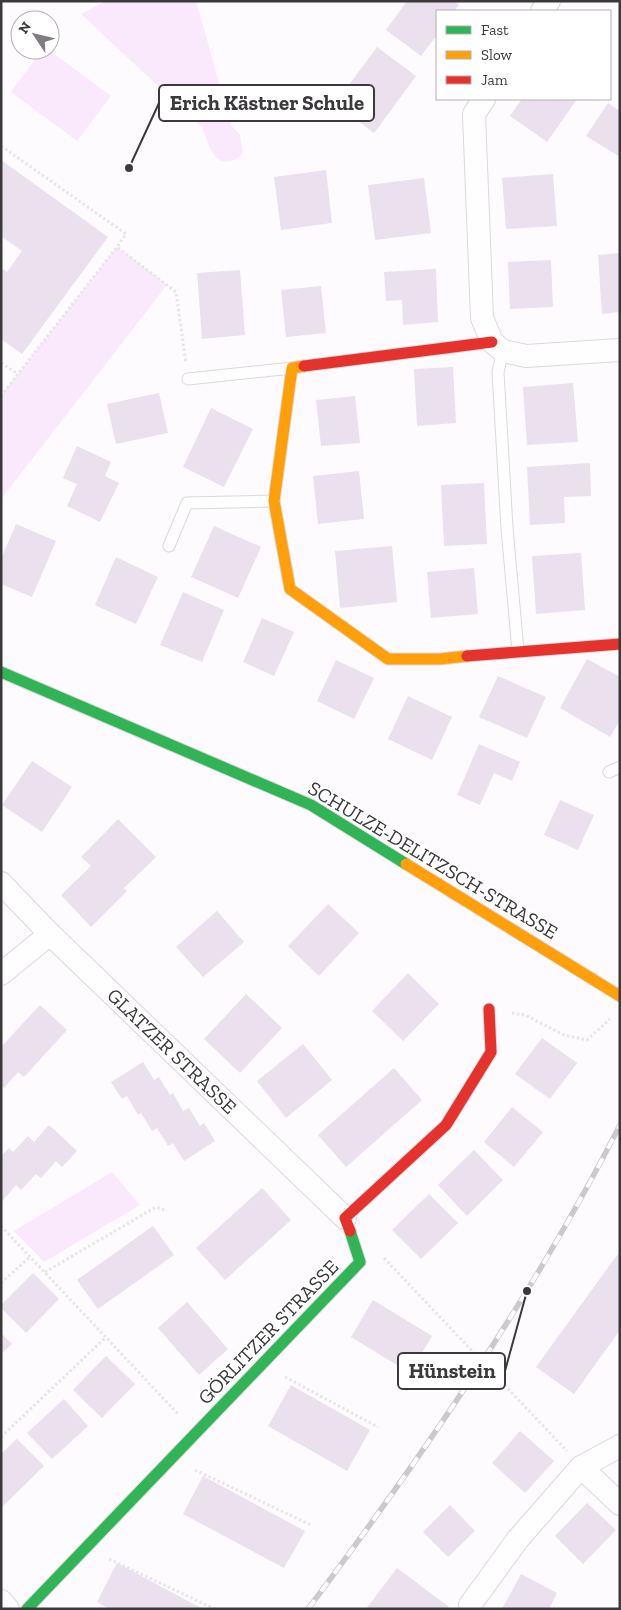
<svg xmlns="http://www.w3.org/2000/svg" width="621" height="1610" font-family="'Zilla Slab',serif">
<style>
.green{fill:#fae9fd}
.building{fill:#ebe0ed}
.lines{fill:none;stroke-linecap:round;stroke-linejoin:round}
.lane-casing{stroke:#dbd8db;stroke-width:13}
.street-casing{stroke:#dbd8db;stroke-width:24}
.fast-casing{stroke:#dbd8db;stroke-width:13}
.slow-casing{stroke:#dbd8db;stroke-width:13}
.jam-casing{stroke:#dbd8db;stroke-width:13}
.path{stroke:#e7e6e7;stroke-width:3;stroke-dasharray:2.5 2.5;stroke-linecap:butt}
.lane{stroke:#fffeff;stroke-width:11}
.street{stroke:#fffeff;stroke-width:22}
.fast{stroke:#30b455;stroke-width:11}
.slow{stroke:#ff9f0a;stroke-width:11}
.jam{stroke:#e5322d;stroke-width:11}
.rail-casing{stroke:#cbcacb;stroke-width:5.5}
.rail{stroke:#fff;stroke-width:4;stroke-dasharray:11;stroke-linecap:butt}
.labels{text-anchor:middle;stroke-width:5;stroke-linejoin:round;paint-order:stroke}
.street-label{font-size:20px;fill:#3c393d;stroke:#fff}
.leader{fill:none;stroke:#3c393d;stroke-width:2}
.callout-dot{fill:#3c393d;stroke:#fff;stroke-width:2}
.callout{fill:#fff;stroke:#3c393d;stroke-width:2}
.callout-label{font-size:21px;text-anchor:middle;font-weight:bold;fill:#3c393d}
</style>
<rect width="100%" height="100%" fill="#fdfbfe"/>
<g class="green">
<path d="M106,1H196L228,115L232,126L240,135L243,152C240,157 236,160 230,161C212,166 207,139 202,127L81,14Z"/>
<path d="M42,50H49L111,96L77,141L11,92Z"/>
<path d="M117,247L167,285L1,499V396Z"/>
<path d="M112,1172L140,1205L44,1262L14,1231Z"/>
</g>
<g class="building">
<path d="M407,1H454L459,5L454,11H437V35L421,56L386,30Z"/>
<path d="M377,47L416,76L374,133L335,104Z"/>
<path d="M522,99H577L547,142L510,116Z"/>
<path d="M608,103L620,111V157L586,136Z"/>
<path d="M1,160L108,237L22,354L1,339V268L7,272L22,251L1,236Z"/>
<path d="M326,170L332,223L281,230L274,177Z"/>
<path d="M553,174L557,226L506,229L502,178Z"/>
<path d="M424,178L431,233L375,240L368,185Z"/>
<path d="M620,253V312L602,314L598,255Z"/>
<path d="M551,260L553,307L510,309L508,262Z"/>
<path d="M436,269L438,322L403,325L402,300L386,301L384,272Z"/>
<path d="M240,270L245,335L202,339L197,273Z"/>
<path d="M321,286L326,333L286,337L281,290Z"/>
<path d="M453,367L456,423L417,426L414,369Z"/>
<path d="M573,383L578,442L527,445L523,387Z"/>
<path d="M159,393L168,433L116,444L107,404Z"/>
<path d="M355,396L360,443L321,446L316,400Z"/>
<path d="M211,408L253,429L224,487L183,467Z"/>
<path d="M77,446L111,462L105,476L119,483L100,522L67,506L77,484L63,478Z"/>
<path d="M590,463L591,496L564,497L565,523L530,525L527,467Z"/>
<path d="M359,471L364,519L318,524L313,476Z"/>
<path d="M484,483L487,544L444,546L441,485Z"/>
<path d="M16,524L56,541L32,597L1,584V559Z"/>
<path d="M214,526L261,547L238,598L191,577Z"/>
<path d="M392,546L397,602L340,608L335,551Z"/>
<path d="M581,553L585,610L536,614L532,556Z"/>
<path d="M116,557L158,577L136,624L95,605Z"/>
<path d="M474,568L478,614L431,618L427,572Z"/>
<path d="M183,592L224,610L202,662L160,645Z"/>
<path d="M262,618L294,632L274,676L243,662Z"/>
<path d="M587,659L620,677V720L610,737L560,708Z"/>
<path d="M336,660L374,678L354,719L317,701Z"/>
<path d="M498,676L546,697L527,738L479,717Z"/>
<path d="M408,696L452,717L432,760L388,739Z"/>
<path d="M479,744L520,762L512,781L494,773L480,805L457,795Z"/>
<path d="M32,761L72,787L42,832L2,805Z"/>
<path d="M560,800L594,815L578,850L544,835Z"/>
<path d="M118,819L156,857L124,888L127,891L91,927L61,895L91,866L81,857Z"/>
<path d="M328,904L359,933L319,976L288,946Z"/>
<path d="M217,911L244,942L203,977L176,947Z"/>
<path d="M408,973L439,1004L403,1041L372,1011Z"/>
<path d="M246,994L282,1028L240,1073L204,1039Z"/>
<path d="M40,1005L67,1030L24,1077L18,1072L4,1088L1,1085V1047Z"/>
<path d="M542,1038L577,1063L550,1099L515,1074Z"/>
<path d="M303,1044L332,1080L286,1118L257,1081Z"/>
<path d="M143,1062L154,1080L159,1077L170,1095L173,1093L183,1111L189,1108L200,1126L204,1123L215,1141L184,1161L173,1143L168,1146L157,1128L152,1131L141,1113L138,1115L127,1096L122,1099L111,1082Z"/>
<path d="M394,1068L422,1100L346,1167L318,1135Z"/>
<path d="M512,1107L543,1132L514,1167L484,1142Z"/>
<path d="M49,1125L77,1151L62,1167L56,1161L41,1178L36,1174L21,1190L16,1185L1,1203V1156L9,1148L13,1152L28,1136L34,1142Z"/>
<path d="M474,1150L503,1180L467,1216L438,1185Z"/>
<path d="M262,1188L291,1220L225,1280L196,1248Z"/>
<path d="M429,1194L458,1223L421,1259L392,1230Z"/>
<path d="M153,1226L174,1255L98,1309L77,1280Z"/>
<path d="M620,1251V1330L574,1394L536,1367Z"/>
<path d="M33,1273L59,1299L26,1333L1,1308V1305Z"/>
<path d="M373,1300L432,1336L410,1373L351,1337Z"/>
<path d="M187,1302L228,1349L199,1375L158,1328Z"/>
<path d="M1,1333L12,1344L1,1354Z"/>
<path d="M106,1356L135,1384L102,1418L73,1390Z"/>
<path d="M291,1385L370,1430L347,1471L268,1426Z"/>
<path d="M64,1399L88,1426L52,1459L27,1433Z"/>
<path d="M520,1431L554,1461L525,1493L492,1463Z"/>
<path d="M17,1439L44,1466L1,1508V1454Z"/>
<path d="M203,1476L305,1531L284,1568L183,1514Z"/>
<path d="M587,1503L616,1530L583,1564L555,1536Z"/>
<path d="M450,1505L475,1531L448,1557L423,1532Z"/>
<path d="M117,1563L203,1609H109L97,1602Z"/>
<path d="M397,1568L449,1607L447,1609H366Z"/>
<path d="M521,1574L557,1593L549,1609H502Z"/>
</g>
<g class="lines">
<defs>
<g id="lane">
<path d="M503,351L498,372L507,528L518,651"/>
<path d="M188,379L292,368"/>
<path d="M169,546L187,503L274,501"/>
<path d="M609,772L620,767"/>
</g>
<g id="street">
<path d="M542,11L549,1"/>
<path d="M484,99L474,114L482,318L492,342L503,351L526,356L620,350"/>
<path d="M1,883L50,934L345,1218"/>
<path d="M1,974L50,934"/>
<path d="M581,1467L620,1504"/>
<path d="M1,1601L8,1609"/>
<path d="M470,1605L518,1539L581,1467L620,1446"/>
</g>
<g id="fast">
<path d="M1,672L311,805L406,864"/>
<path d="M27,1609L360,1262L350,1231"/>
</g>
<g id="slow">
<path d="M304,366L292,368L274,501L290,589L388,659H440L467,656"/>
<path d="M406,864L620,996"/>
</g>
<g id="jam">
<path d="M304,366L492,342"/>
<path d="M467,656L620,644"/>
<path d="M350,1231L345,1218L446,1125L491,1052L489,1009"/>
</g>
</defs>
<use href="#lane" class="lane-casing"/>
<use href="#street" class="street-casing"/>
<use href="#fast" class="fast-casing"/>
<use href="#slow" class="slow-casing"/>
<use href="#jam" class="jam-casing"/>
<g class="path">
<path d="M1,146L126,234L117,247L176,292L186,363"/>
<path d="M1,363L18,374"/>
<path d="M1,396L117,247"/>
<path d="M512,1013L525,1015L564,1035L587,1040L610,1019"/>
<path d="M1,1226L179,1415"/>
<path d="M384,1258L567,1451"/>
<path d="M45,1272L156,1207L167,1211"/>
<path d="M1,1283L30,1257"/>
<path d="M285,1377L378,1427"/>
<path d="M1,1437L106,1337"/>
<path d="M195,1470L311,1525"/>
<path d="M109,1559L215,1609"/>
</g>
<use href="#lane" class="lane"/>
<use href="#street" class="street"/>
<use href="#fast" class="fast"/>
<use href="#slow" class="slow"/>
<use href="#jam" class="jam"/>
<defs>
<path id="rail" d="M308,1609C423,1455 533,1296 620,1125"/>
</defs>
<use href="#rail" class="rail-casing"/>
<use href="#rail" class="rail"/>
</g>
<g class="labels">
<g class="street-label">
<text transform="translate(433 860) rotate(31)" y="7">SCHULZE-DELITZSCH-STRASSE</text>
<text transform="translate(172 1051) rotate(44)" y="7">GLATZER STRASSE</text>
<text transform="translate(268 1332) rotate(-46)" y="7">GÖRLITZER STRASSE</text>
</g>
</g>
<path class="leader" d="M129 168L159 103M527 1291L505 1371"/>
<g class="callout-dot">
<circle cx="129" cy="168" r="5"/>
<circle cx="527" cy="1291" r="5"/>
</g>
<g class="callout">
<rect x="159" y="85" width="215" height="36" rx="5"/>
<rect x="398" y="1353" width="107" height="36" rx="5"/>
</g>
<g class="callout-label">
<text x="267" y="110">Erich Kästner Schule</text>
<text x="452" y="1378">Hünstein</text>
</g>
<rect width="621" height="1610" fill="none" stroke="#3c393d" stroke-width="5"/>
<rect x="436" y="10" width="175" height="90" fill="#ffffff" stroke="#b1b0b1"/>
<rect x="446" y="26" width="25" height="8" fill="#30b455" stroke="#b1b0b1"/>
<text x="481" y="35" font-size="15" fill="#3c393d">Fast</text>
<rect x="446" y="51" width="25" height="8" fill="#ff9f0a" stroke="#b1b0b1"/>
<text x="481" y="60" font-size="15" fill="#3c393d">Slow</text>
<rect x="446" y="76" width="25" height="8" fill="#e5322d" stroke="#b1b0b1"/>
<text x="481" y="85" font-size="15" fill="#3c393d">Jam</text>
<g transform="translate(35 35) rotate(305)"><circle r="24" fill="#ffffff" stroke="#b1b0b1"/>
<path d="M0-4L9 19L0 12L-9 19Z" fill="#807d81"/>
<text y="-8" font-size="14" font-weight="bold" text-anchor="middle" fill="#3c393d">N</text>
</g>
</svg>
